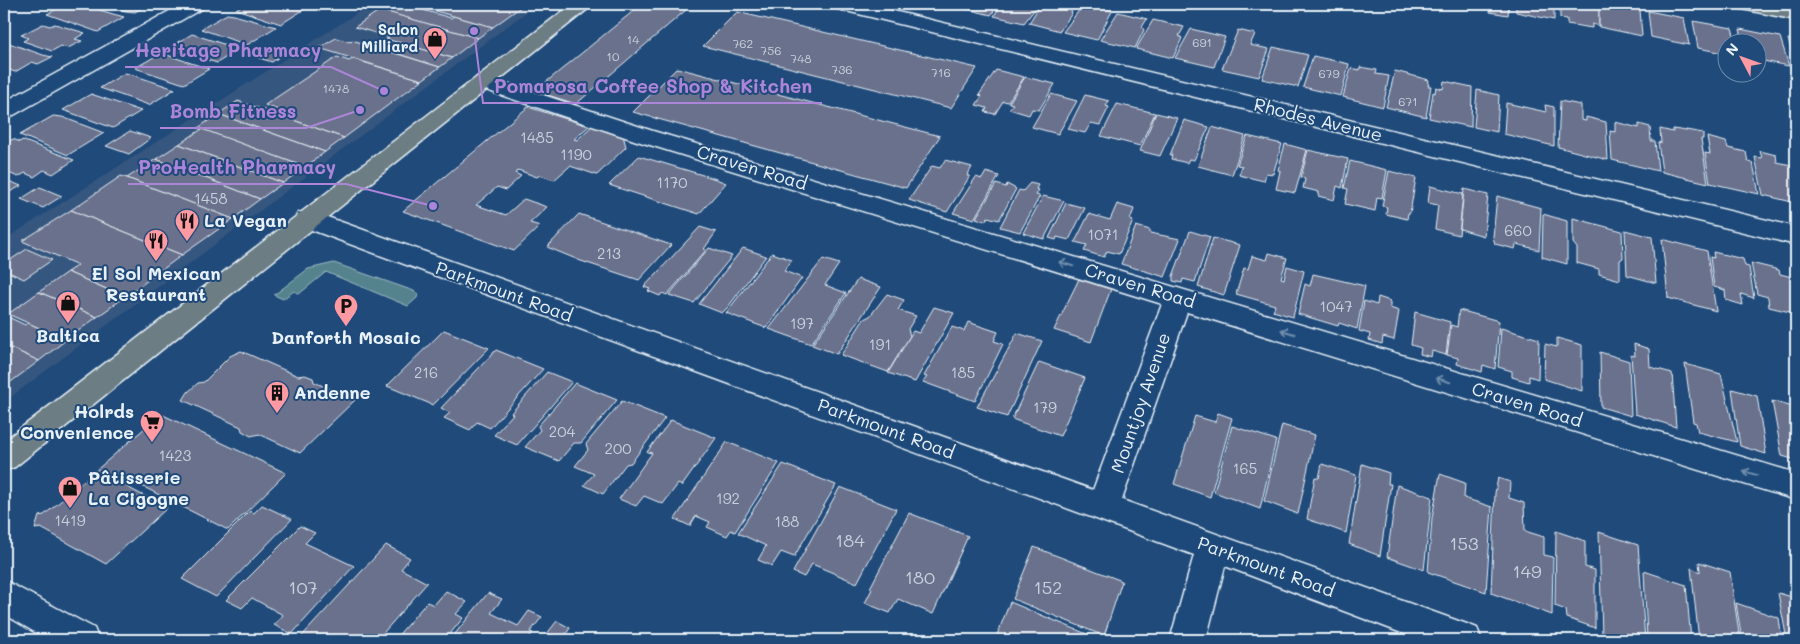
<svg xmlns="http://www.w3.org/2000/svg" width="1800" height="644" font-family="Mali,sans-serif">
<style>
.built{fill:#36567f}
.green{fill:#54838d;stroke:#9ebac2}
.building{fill:#6a718c;stroke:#e8f1f8}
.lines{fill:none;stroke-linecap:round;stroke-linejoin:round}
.minor-casing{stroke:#e8f1f8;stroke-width:3}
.major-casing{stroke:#e8f1f8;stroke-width:3}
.minor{fill:#1f4a7a;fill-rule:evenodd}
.major{fill:#6c7e84;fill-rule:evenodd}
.oneway{stroke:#6f8dac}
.labels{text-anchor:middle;stroke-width:4;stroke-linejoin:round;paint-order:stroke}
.far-number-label{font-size:12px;fill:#c8d1dd}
.far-poi-label{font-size:15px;font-weight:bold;fill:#e8f1f8;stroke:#1f4a7a;text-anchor:end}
.number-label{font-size:15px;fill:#c8d1dd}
.street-label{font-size:18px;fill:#e8f1f8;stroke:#1f4a7a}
.poi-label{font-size:18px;font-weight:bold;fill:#e8f1f8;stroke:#1f4a7a;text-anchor:start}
.near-number-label{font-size:18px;fill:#c8d1dd}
.leader{fill:none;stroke:#ac85d9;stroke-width:2}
.callout-dot{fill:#ac85d9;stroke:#1f4a7a;stroke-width:2}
.callout-label{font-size:19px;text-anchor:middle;font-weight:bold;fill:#ac85d9;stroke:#1f4a7a;stroke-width:4;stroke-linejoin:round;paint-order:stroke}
</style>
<rect width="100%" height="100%" fill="#1f4a7a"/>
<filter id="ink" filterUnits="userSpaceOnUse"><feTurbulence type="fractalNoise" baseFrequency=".02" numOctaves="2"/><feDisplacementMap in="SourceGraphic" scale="10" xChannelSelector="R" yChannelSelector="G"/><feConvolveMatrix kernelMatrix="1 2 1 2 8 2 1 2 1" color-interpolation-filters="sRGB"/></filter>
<g filter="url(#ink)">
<path class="built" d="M371,4H537L4,402V240Z"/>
<path class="green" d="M334,263L414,291L418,294L417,298L408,306L326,272L299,294L294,291L283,299L274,295L308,269Z"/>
<g class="building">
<path d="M80,4L113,14L124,17L98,32L47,14L61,7L68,9Z"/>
<path d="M102,4H149L135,12L126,11Z"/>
<path d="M245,4H297L308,7L281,24L236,9Z"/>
<path d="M386,4H410L426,8L423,10L451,18L454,16L493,27L478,38L377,10Z"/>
<path d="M410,4H525L493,27Z"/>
<path d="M642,4H693L576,104L535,91Z"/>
<path d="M962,4H999L991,15L959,7Z"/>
<path d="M1001,4H1037L1038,5L1024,23L994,16Z"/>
<path d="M1044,4H1076L1071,11L1072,13L1060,31L1029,23L1040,5Z"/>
<path d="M1475,4H1509L1508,15L1490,12L1491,7Z"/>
<path d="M1516,4H1554V20L1516,12Z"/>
<path d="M1560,4H1599V26L1592,24V28L1567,24V19L1560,18Z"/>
<path d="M1599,4L1640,10L1642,36L1599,27Z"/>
<path d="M1083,5L1112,11L1097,40L1063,32Z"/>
<path d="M380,10L478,38L452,58L386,39L389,37L355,27Z"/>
<path d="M1648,11L1684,18L1689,45L1651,37Z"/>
<path d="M737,12L977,68L951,108L703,46Z"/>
<path d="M1118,12L1147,19L1142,27L1144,30L1135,48L1100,40Z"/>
<path d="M227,14L234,15L276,27L247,45L201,29Z"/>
<path d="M1153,20L1184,27L1179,36L1182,38L1173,58L1136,49Z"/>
<path d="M1693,21L1732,28L1736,42H1728V54L1698,48Z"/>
<path d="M43,24L50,26L55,24L85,33L75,39L82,41L68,48L61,46L52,51L23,41L28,38L21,35Z"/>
<path d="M1191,29L1225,37L1214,67L1175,58Z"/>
<path d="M1740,29L1780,37L1789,66L1758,60V42H1743Z"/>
<path d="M1238,30L1255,34L1250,45L1269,49L1259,77L1222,69Z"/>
<path d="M192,34L239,49L217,63L169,48Z"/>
<path d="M336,38L350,42L352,40L440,67L422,80L319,48Z"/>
<path d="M1788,39L1796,40V68Z"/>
<path d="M6,42L43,55L52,57L38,64L32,62L15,72L4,68V43Z"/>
<path d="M398,42L452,58L440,67L386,50Z"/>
<path d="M1273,47L1308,55L1298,87L1262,79Z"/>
<path d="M264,49L283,54L272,62L253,56Z"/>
<path d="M161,53L209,69L184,84L135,68Z"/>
<path d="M1313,56L1349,64L1341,96L1303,87Z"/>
<path d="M337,57L349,61L353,59L422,80L344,138L276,114L281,111L265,105Z"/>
<path d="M1360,67L1377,70L1376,74L1389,76L1383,107L1343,97L1351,68L1360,70Z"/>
<path d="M677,68L940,136L906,188L633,112Z"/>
<path d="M996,70L1024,77L1008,102L1003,101L995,114L985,112L987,108L976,105L982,96L979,95Z"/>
<path d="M1395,71L1429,80L1428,86H1431L1426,117L1386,107Z"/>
<path d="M125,73L133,75L175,89L149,105L100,88Z"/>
<path d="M1025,77L1055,84L1039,110L1032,109L1029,115L1009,109L1013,104L1009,103Z"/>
<path d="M1444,81L1472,87L1471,127L1429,118L1433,92L1435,93L1436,87L1443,89Z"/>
<path d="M1477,90L1499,95L1497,132L1474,127Z"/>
<path d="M91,94L141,111L113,128L63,110Z"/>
<path d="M1051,94L1077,101L1058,134L1032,127Z"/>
<path d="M1085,95L1109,101L1106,106L1109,107L1100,125L1091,123L1085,133L1068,129Z"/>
<path d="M238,101L276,114L344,138L325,152L218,114Z"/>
<path d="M1560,101L1581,105V120L1586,121V117L1606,122L1608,160L1558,147Z"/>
<path d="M1506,103L1546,112L1545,105L1554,107V146L1504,134Z"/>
<path d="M1117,104L1155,113L1140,146L1101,136Z"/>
<path d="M528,107L589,126L574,139L577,140L593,125L623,135L626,147L597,175L570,166L554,180L540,175L537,177L518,170L515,173L521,176L506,190L497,187L476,205L506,215L524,199L547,207L530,223L540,226L514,251L403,211Z"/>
<path d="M1156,113L1177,118L1160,156L1140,151Z"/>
<path d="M218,114L325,152L305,167L198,128Z"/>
<path d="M53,116L62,117L104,133L68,155L20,135Z"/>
<path d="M1184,120L1209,127L1194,160L1189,159L1187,163L1171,159L1172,155H1170Z"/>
<path d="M1615,122L1639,128V124L1650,127L1651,141H1655L1658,171L1612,160L1610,131L1615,132Z"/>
<path d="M1212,127L1245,136L1232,175L1198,166Z"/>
<path d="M202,129L305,167L283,183L179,144Z"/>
<path d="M1660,129L1673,132V129L1687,131L1686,130L1703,133V139H1701L1708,183L1662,172L1658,142L1661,143Z"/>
<path d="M130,131L151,138L129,154L106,146Z"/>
<path d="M1247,136L1282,144L1273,174L1266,173L1264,181L1239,175L1242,166L1237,165Z"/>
<path d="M1707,137L1726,142L1728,148L1746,152L1748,162L1753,163L1759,194L1710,183L1705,153L1710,154Z"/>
<path d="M13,139L20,142L22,140L74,160L53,174L44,170L34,177L25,173L18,177L4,171V144Z"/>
<path d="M179,144L283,183L260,199L156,159Z"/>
<path d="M1285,144L1307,150L1295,193L1276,189L1280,171L1278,170Z"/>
<path d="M1308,150L1348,159L1342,188L1337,186L1334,200L1318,196L1319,192L1303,188L1305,179L1301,177Z"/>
<path d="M1760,151L1776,155L1777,162L1796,166V203L1763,195L1755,157L1762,158Z"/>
<path d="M639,156L716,179L726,183L699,214L609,185Z"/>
<path d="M156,159L260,199L233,219L127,178Z"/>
<path d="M945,160L972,167L967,176H970L947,212L909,200L932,166L940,168Z"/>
<path d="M1350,161L1387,170L1382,198L1377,197L1375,211L1345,204L1348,189L1344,188Z"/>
<path d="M1389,171L1416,178L1410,213H1408L1407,219L1386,214L1387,207L1382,206Z"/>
<path d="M986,172L999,176L974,219L953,213L976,177L982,179Z"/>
<path d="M121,176L127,178L233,219L182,255L71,210Z"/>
<path d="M4,179L21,186L4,195Z"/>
<path d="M1030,183L1038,185L1036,189L1039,190L1036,195L1040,196L1020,232L1000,227L1019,190L1023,191Z"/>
<path d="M996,184L1006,187L1007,184L1016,189L999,220L988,217L985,221L976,218Z"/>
<path d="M1430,186L1463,194L1459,235L1435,229L1438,205L1428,203Z"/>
<path d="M40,187L62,196L43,208L21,199Z"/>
<path d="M1464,189L1488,195L1484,236L1460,229Z"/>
<path d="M1043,196L1064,201L1044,239L1023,233Z"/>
<path d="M1497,196L1541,208L1539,250L1516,244L1515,249L1495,244L1493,237Z"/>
<path d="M1066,203L1085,208L1069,240L1057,237L1056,240L1049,238Z"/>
<path d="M1117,204L1134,209L1130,220L1133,221L1119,254L1107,251L1104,257L1084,251L1087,245L1075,242L1089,214L1110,220Z"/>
<path d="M71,210L182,255L125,297L67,272L78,265L22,241Z"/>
<path d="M579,214L671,245L639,280L581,261L547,247Z"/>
<path d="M1543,214L1567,221V264L1542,257Z"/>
<path d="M1573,218L1622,231L1623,258L1620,260V280L1599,274V269L1577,263V248L1573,243Z"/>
<path d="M1136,226L1150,230V233L1180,239L1165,277L1121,264Z"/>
<path d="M700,227L716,232L704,249L706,250L667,295L662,293L660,296L648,291L650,289L644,287Z"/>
<path d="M1625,230L1652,237L1656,283L1627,275Z"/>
<path d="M1190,231L1210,237L1195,282L1183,279L1182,283L1173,281V276Z"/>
<path d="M1213,238L1240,245L1224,295L1198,287Z"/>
<path d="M1662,239L1707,251L1716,311L1668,298Z"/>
<path d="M709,248L732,256L694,303L669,295Z"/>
<path d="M743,248L766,256L728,307L722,313L699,304Z"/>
<path d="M27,249L52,260L24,279L4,270V264Z"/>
<path d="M1713,252L1743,259L1745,266L1749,267L1754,298L1741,294L1743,305L1726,300L1725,290L1714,287L1710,257L1714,258Z"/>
<path d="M772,253L792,260L784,271L802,278L766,328L726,313Z"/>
<path d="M1269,253L1287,258L1281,278L1284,279L1287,266L1304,271L1293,317L1273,311L1275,305L1236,294L1244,268L1248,269L1252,256L1267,260Z"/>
<path d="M823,259L839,264L825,285L846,293L811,344L769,329Z"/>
<path d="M1751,263L1779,270L1780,274L1796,278V304H1792L1794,313L1769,307L1768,297L1757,294Z"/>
<path d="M67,272L125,297L97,317L39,292Z"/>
<path d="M1313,274L1365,286L1357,329L1339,323L1338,326L1298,314L1305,284L1310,286Z"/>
<path d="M858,279L881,287L837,354L812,345Z"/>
<path d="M1079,279L1111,289L1091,342L1054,330Z"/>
<path d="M39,292L97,317L66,340L8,314Z"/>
<path d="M887,294L904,300L898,310L916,316L908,329L910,336L888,372L841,355L864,319L870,316Z"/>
<path d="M1378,297L1390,301V308L1399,311L1394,340L1383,337L1382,344L1369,340L1370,334L1359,331L1364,301L1377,305Z"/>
<path d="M934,307L954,313L915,382L888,373L913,331L919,333Z"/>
<path d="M1459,310L1499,321L1495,369L1483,365L1482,372L1457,364L1458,358L1447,355L1451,325L1457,327Z"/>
<path d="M1415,312L1450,322L1446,355L1432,351L1431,357L1420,354L1421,348L1411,345Z"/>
<path d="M4,315L25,325L28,323L66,340L39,361L4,345Z"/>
<path d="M968,322L998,332L994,341L1003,344L975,401L923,382L927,377L924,376L952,327L964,331Z"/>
<path d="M1501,328L1539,339L1538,379L1529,376V382L1512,377V371L1498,367Z"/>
<path d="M444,330L489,348L433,405L387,386Z"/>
<path d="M1017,333L1042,341L1007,417L977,407Z"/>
<path d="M1557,338L1582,345V391L1544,379L1545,344L1557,347Z"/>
<path d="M1634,344L1649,349L1650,367L1672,373L1676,427L1635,414L1631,355L1635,356Z"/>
<path d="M4,345L39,361L4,387Z"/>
<path d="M496,350L543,369L490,428L477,422L470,430L444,418L450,413L441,408Z"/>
<path d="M241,351L298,376L305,375L313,378L314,382L355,400L300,453L259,434L251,436L242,431L241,427L183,400L188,392L198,383L204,382L230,356Z"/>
<path d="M1600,352L1629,361L1631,416L1601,407Z"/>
<path d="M1039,362L1085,378L1060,436L1012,419Z"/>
<path d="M1685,364L1721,374L1737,442L1698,432L1696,423L1693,422Z"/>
<path d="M547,372L572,382L517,445L494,435L513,414L511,413Z"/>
<path d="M575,383L617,400L581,443H574L559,461L525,447L540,430L538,426Z"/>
<path d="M1732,389L1757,396L1766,454L1740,446Z"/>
<path d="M622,401L665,418L631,463L626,464L603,494L584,485L594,474L575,466L588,450L586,444Z"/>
<path d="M1772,401L1796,408V460L1782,456Z"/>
<path d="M1218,413L1232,418L1210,497L1174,484L1195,416L1215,422Z"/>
<path d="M161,414L286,473L228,530L134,482L127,487L167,508L106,564L41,528L35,529L39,516L44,515L62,500Z"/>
<path d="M671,420L716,438L682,486L678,484L663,504L644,496L636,506L619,499L652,453L647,452Z"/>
<path d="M1282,425L1315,435L1298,514L1264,501Z"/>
<path d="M1232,426L1276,440L1260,509L1214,492Z"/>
<path d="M727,442L779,463L735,532L731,530L727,536L707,527L710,522L696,516L690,526L675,519Z"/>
<path d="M783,464L836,485L794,557L781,552L772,566L758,560L766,546L738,533Z"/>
<path d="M1322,464L1356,475L1346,533L1307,519L1315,477L1319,478Z"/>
<path d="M1362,464L1389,473L1388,484H1391L1380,556L1349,544Z"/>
<path d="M1440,474L1465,483L1464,498L1492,507L1486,592L1428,572L1432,518Z"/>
<path d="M1498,478L1510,482L1509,498L1524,503L1525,531L1544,537V555L1553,557L1552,615L1491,593L1495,493Z"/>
<path d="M1397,485L1432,497L1424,570L1387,557Z"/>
<path d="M840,487L896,509L857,583L812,564L804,577L793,572Z"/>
<path d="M262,505L292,519L216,597L182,579L250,511L254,513Z"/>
<path d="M909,513L968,536L933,614L898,599L890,613L865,603L872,589L870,588Z"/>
<path d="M300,526L315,533L305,543L354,566L292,634L274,625L283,615L252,598L242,608L226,600Z"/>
<path d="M1556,531L1585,541V567L1595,570V628L1567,618L1566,610L1555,606Z"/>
<path d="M1599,532L1638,545L1645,640H1615L1602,636Z"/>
<path d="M386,545L410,558L401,569L427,583L377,640H306L301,637Z"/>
<path d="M1034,547L1122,581L1104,636L1013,599Z"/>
<path d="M1699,562L1730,572L1740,640H1699L1691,568L1700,572Z"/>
<path d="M1644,571L1686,585L1691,640H1647Z"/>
<path d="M446,591L467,602L456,614L463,618L445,640H394L427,602L434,605Z"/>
<path d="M488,593L502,599L491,613L518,626L529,611L542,617L530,632L533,633L527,640H450Z"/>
<path d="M1778,593L1796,598V640H1787Z"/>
<path d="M1010,602L1101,640H995Z"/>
<path d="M1736,603L1779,618L1782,640H1742Z"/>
<path d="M557,621L570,628L562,640H542Z"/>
</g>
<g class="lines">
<defs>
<g id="minor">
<path d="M182,4H206L203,8L12,116L4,118V102Z"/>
<path d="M831,4H864L1796,227V245L834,8Z"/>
<path d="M485,76L653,131L1796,473V500L1187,312L1122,500L1464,623L1477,628L1482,640H1420L1225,566L1206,640H1170L1194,555L298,225L295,219L298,213L307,211L316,213L1093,490L1162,304L637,141L477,87L474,82L477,77Z"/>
<path d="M4,580L94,628L99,640H48L4,614Z"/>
</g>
<g id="major">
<path d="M572,4H594L15,467L4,471V441Z"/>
<path d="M1734,4H1773L1796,8V20L1737,8Z"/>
</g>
</defs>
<use href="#minor" class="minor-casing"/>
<use href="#major" class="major-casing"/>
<use href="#minor" class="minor"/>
<use href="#major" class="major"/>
</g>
<defs><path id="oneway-shaft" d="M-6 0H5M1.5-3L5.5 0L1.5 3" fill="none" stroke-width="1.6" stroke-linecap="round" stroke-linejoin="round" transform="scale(1.25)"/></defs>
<g class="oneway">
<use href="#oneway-shaft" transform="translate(1066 264) rotate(-163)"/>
<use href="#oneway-shaft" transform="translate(1288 332) rotate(-163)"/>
<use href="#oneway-shaft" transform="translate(1443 380) rotate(-163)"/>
<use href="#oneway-shaft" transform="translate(1750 473) rotate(-163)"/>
</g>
</g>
<defs>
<symbol id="shop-pin" viewBox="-11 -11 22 30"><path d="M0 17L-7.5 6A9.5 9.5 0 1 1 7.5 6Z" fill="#ff9aa2" stroke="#1f4a7a"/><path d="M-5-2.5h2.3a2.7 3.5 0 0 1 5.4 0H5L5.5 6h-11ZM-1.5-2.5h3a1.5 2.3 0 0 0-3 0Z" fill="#111"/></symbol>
<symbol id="restaurant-pin" viewBox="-11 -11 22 30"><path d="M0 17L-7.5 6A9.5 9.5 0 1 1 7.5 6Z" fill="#ff9aa2" stroke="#1f4a7a"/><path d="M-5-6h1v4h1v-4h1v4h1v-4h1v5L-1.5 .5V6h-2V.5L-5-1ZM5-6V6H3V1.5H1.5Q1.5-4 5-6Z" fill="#111"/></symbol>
<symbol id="parking-pin" viewBox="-11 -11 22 30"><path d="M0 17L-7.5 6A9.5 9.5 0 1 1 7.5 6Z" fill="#ff9aa2" stroke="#1f4a7a"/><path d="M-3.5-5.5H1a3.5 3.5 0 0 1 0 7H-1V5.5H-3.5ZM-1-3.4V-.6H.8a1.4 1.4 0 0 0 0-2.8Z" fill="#111"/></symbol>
<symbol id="building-pin" viewBox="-11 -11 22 30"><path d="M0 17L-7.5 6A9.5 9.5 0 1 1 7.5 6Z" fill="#ff9aa2" stroke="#1f4a7a"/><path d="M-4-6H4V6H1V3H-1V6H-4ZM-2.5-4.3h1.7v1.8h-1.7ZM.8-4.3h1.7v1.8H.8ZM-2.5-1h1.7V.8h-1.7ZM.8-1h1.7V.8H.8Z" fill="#111"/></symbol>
<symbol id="supermarket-pin" viewBox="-11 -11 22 30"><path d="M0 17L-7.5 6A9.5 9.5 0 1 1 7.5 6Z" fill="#ff9aa2" stroke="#1f4a7a"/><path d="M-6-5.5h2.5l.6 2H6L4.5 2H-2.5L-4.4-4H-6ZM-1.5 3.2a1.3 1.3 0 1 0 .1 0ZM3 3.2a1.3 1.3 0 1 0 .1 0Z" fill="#111"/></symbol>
</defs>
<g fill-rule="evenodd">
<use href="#shop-pin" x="421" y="25" width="28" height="38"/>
<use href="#restaurant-pin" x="173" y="207" width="28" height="38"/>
<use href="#restaurant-pin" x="142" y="227" width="28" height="38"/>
<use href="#shop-pin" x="54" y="289" width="28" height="38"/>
<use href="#parking-pin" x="332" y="292" width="28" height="38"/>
<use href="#building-pin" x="263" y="379" width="28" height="38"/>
<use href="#supermarket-pin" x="138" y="408" width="28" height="38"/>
<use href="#shop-pin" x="56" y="474" width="28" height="38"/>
</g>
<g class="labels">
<g class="far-number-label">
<text x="633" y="44">14</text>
<text x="1202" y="47">691</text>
<text x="743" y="48">762</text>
<text x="771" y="55">756</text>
<text x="613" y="61">10</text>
<text x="801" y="63">748</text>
<text x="842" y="74">736</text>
<text x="941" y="77">716</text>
<text x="1329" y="78">679</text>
<text x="336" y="93">1478</text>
<text x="1408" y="106">671</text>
</g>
<g class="far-poi-label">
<text x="418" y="35">Salon<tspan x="418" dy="17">Milliard</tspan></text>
</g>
<g class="number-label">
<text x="537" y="143">1485</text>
<text x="576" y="160">1190</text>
<text x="672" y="188">1170</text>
<text x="211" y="204">1458</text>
<text x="1518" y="236">660</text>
<text x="1103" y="240">1071</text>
<text x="609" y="259">213</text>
<text x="1336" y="312">1047</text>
<text x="802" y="329">197</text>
<text x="880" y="350">191</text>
<text x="426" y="378">216</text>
<text x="963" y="378">185</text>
<text x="1045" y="413">179</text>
<text x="562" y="437">204</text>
<text x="618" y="454">200</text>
<text x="175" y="461">1423</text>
<text x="1245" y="474">165</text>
<text x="728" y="504">192</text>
<text x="70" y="526">1419</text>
<text x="787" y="527">188</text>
</g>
<g class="street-label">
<text transform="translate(1318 120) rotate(14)" y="6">Rhodes Avenue</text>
<text transform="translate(752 168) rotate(17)" y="6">Craven Road</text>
<text transform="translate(1140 286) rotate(17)" y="6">Craven Road</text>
<text transform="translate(504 292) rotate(20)" y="6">Parkmount Road</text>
<text transform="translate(1141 403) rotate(-71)" y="6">Mountjoy Avenue</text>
<text transform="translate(1527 405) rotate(17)" y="6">Craven Road</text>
<text transform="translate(886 429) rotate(20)" y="6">Parkmount Road</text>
<text transform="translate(1266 567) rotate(20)" y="6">Parkmount Road</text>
</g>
<g class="poi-label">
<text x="204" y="227">La Vegan</text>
<text x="156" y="280" text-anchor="middle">El Sol Mexican<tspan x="156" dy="21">Restaurant</tspan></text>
<text x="68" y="342" text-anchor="middle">Baltica</text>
<text x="346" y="344" text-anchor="middle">Danforth Mosaic</text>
<text x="294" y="399">Andenne</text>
<text x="134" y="418" text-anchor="end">Holrds<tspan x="134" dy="21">Convenience</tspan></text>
<text x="88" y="484">Pâtisserie<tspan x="88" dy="21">La Cigogne</tspan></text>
</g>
<g class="near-number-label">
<text x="850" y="547">184</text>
<text x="1464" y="550">153</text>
<text x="1527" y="578">149</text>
<text x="920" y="584">180</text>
<text x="303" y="594">107</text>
<text x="1048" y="594">152</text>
</g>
</g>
<path class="leader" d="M384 91L331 67H125M474 31L483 103H822M360 110L306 128H160M433 206L346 184H128"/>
<g class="callout-dot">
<circle cx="384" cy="91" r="5"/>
<circle cx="474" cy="31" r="5"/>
<circle cx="360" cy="110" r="5"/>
<circle cx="433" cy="206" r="5"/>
</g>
<g class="callout-label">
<text x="228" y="57">Heritage Pharmacy</text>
<text x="653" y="93">Pomarosa Coffee Shop &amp; Kitchen</text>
<text x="233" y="118">Bomb Fitness</text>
<text x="237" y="174">ProHealth Pharmacy</text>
</g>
<rect width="1800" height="644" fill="none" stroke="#1f4a7a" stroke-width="20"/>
<rect x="10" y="10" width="1780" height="624" fill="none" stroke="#e8f1f8" stroke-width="2" filter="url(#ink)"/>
<g transform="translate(1742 58) rotate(311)"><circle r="24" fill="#1f4a7a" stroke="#6f8dac"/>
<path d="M0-4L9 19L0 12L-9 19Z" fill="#ff9aa2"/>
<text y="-8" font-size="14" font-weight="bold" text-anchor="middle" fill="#e8f1f8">N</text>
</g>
</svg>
